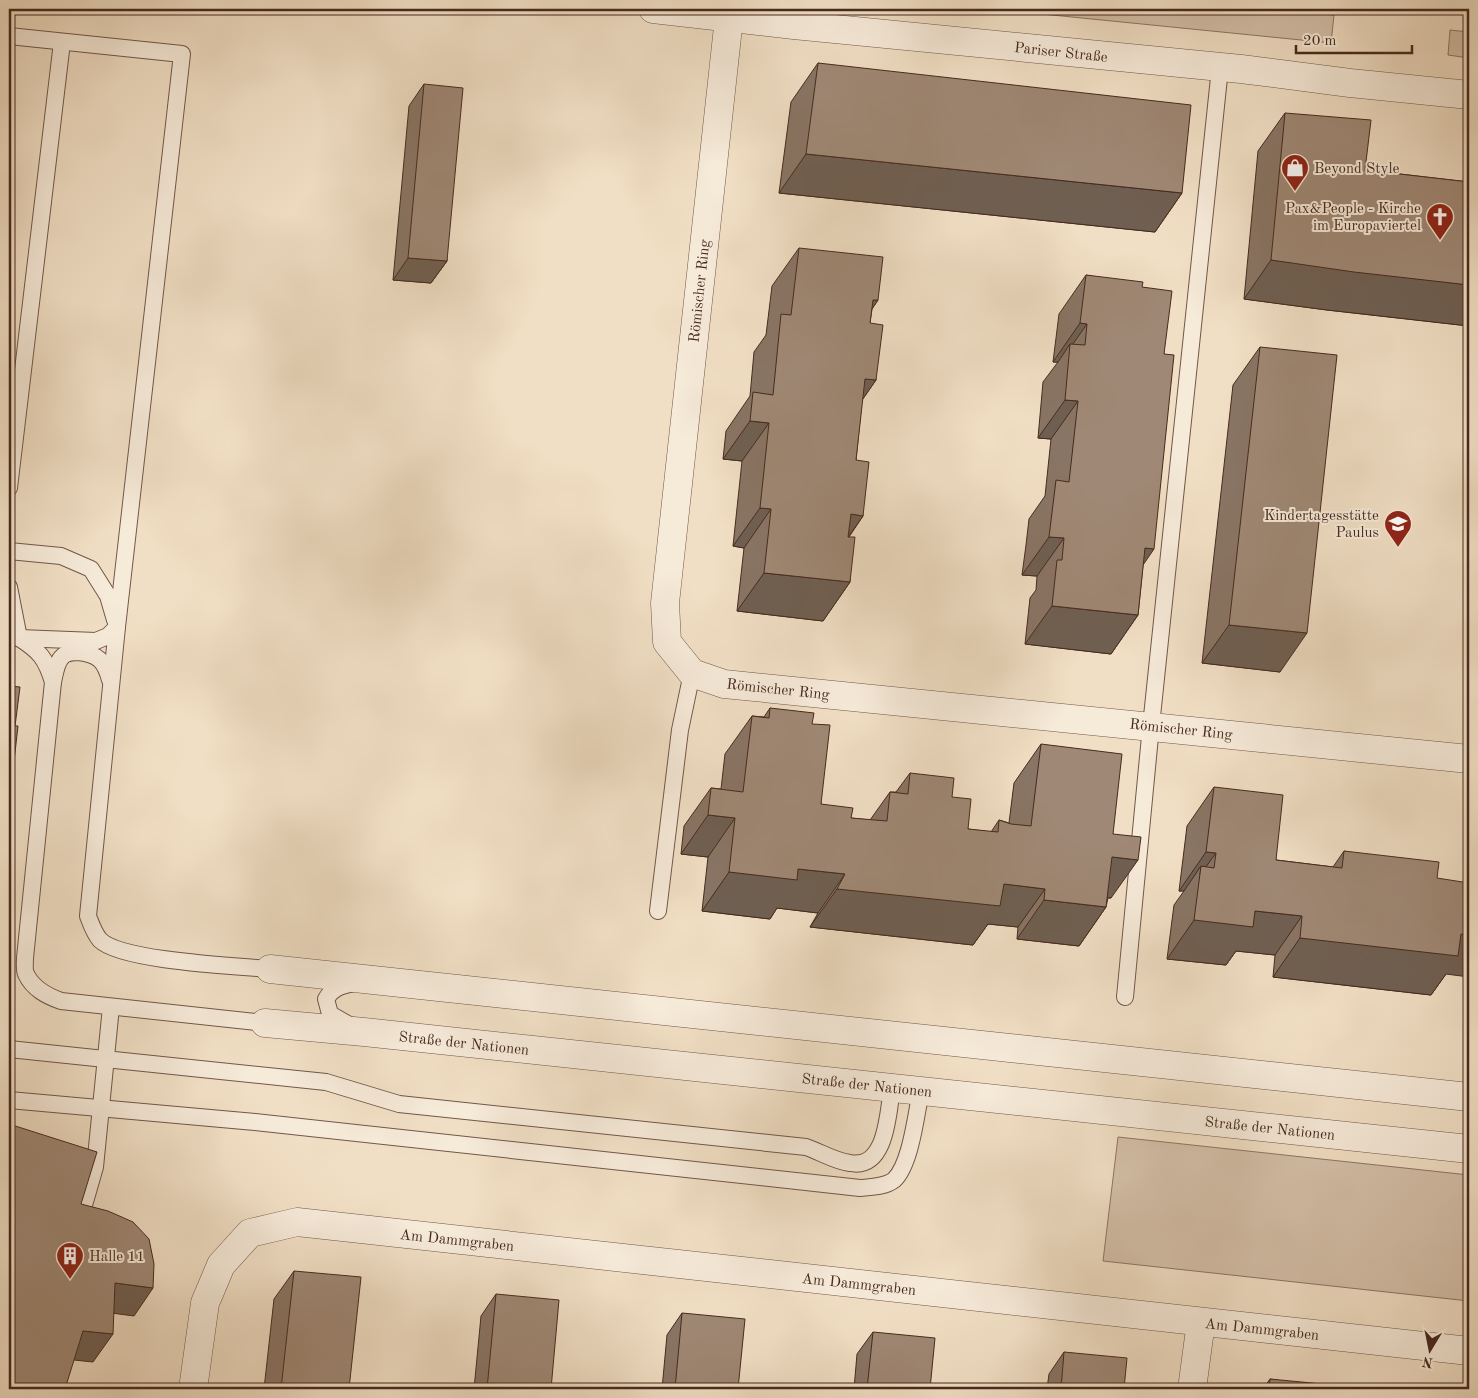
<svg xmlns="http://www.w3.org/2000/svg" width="1478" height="1398" font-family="'Old Standard TT',serif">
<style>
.green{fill:#d4c0a9;stroke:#8e7564}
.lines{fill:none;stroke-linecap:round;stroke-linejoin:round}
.service-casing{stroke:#725748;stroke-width:18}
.minor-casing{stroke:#725748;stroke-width:29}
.service{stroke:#f6ead9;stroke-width:16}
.minor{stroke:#f6ead9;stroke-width:28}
.wall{fill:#897565;stroke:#472a1e}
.shaded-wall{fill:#6f5f52;stroke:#472a1e}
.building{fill:#9f8875;stroke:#472a1e}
.labels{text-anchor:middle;stroke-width:4;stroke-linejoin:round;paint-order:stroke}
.street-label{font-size:15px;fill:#472a1e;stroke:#f6ead9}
.poi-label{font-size:15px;fill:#472a1e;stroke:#f6ead9;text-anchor:start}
</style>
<rect width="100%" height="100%" fill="#f1dfc5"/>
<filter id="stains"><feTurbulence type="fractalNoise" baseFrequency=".004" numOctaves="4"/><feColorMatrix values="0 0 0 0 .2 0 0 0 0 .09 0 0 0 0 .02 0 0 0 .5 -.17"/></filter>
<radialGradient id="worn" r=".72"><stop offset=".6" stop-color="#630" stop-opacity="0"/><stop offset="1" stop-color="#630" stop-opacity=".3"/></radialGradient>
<g class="green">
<path d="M992,9H1273L1334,15L1331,43Z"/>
<path d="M1450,30L1469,32V58L1448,55Z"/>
<path d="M1118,1137L1469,1175V1301L1103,1261Z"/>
</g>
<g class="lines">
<defs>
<g id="service">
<path d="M9,36L182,54L117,627L88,916C91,924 94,933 100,940C121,961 236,966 270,969"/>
<path d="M9,488L62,42"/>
<path d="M9,551L61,556L91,569L108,596L115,620"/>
<path d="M9,587L19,638C40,651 46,659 53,682"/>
<path d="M9,636L19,638L96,641L108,636L117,627"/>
<path d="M110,680C105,661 98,654 78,652C73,652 66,653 63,656C56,662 55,674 53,682L25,958C25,963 24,970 26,974C33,989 47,996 61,1001L265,1023"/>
<path d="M658,911L680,730L692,673"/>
<path d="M1125,997L1151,726L1220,68"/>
<path d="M351,1026L330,1014L326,999C332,988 341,986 353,983"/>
<path d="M9,1049L326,1082L399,1104L806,1147C821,1152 834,1161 850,1163C887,1170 888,1112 892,1088"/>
<path d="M9,1100L255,1122L860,1188C871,1187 885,1187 894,1180C911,1164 916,1114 921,1091"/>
<path d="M78,1226L95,1167L111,1007"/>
</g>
<g id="minor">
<path d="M653,9L794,25L1241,69L1350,83L1469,95"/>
<path d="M729,18L665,603L667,642L692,673L724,684L1469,759"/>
<path d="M270,969L1469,1097"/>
<path d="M265,1023L364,1032L1469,1149"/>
<path d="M193,1389L205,1303L221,1265L250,1233L297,1222L1469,1351"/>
<path d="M1192,1389L1201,1322"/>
</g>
</defs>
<use href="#service" class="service-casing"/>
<use href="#minor" class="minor-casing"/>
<use href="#service" class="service"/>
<use href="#minor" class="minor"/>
</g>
<g class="wall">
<path d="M818,63L1182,193L1155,232L779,193L791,102Z"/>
<path d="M424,84L447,261L431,283L393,280L409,106Z"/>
<path d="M1285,113L1365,170L1469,182V326L1327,310L1244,299L1258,151Z"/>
<path d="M799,248L878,300L872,309L870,323L876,380L862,400L856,460L863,516L849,537L850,582L823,621L737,611L744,548L733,546L742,461L723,459L726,431L750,396L754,352L766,335L772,286Z"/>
<path d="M1086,275L1142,287L1164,354L1138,615L1111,654L1025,644L1030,598L1036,590L1037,576L1022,575L1026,545L1029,519L1045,496L1051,439L1038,438L1043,382L1058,362H1053L1059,314Z"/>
<path d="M1260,347L1280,672L1202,663L1233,385Z"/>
<path d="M770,708L812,724L821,804L851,818L870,820L890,792H896L910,773L952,797L968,829L991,832L999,820L1009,823L1014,783L1041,744L1113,834L1111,898H1108L1106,907L1079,946L1017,939L1018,927L988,924L973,945L810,927L818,913L777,908L770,919L702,911L708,857L681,854L684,826L711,788L721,789L725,754L752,716L764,717Z"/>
<path d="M1214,787L1276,860L1333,867L1344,851L1437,878L1446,974L1431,995L1273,977L1275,955L1236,951L1226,965L1167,959L1174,905L1184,891H1179L1187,826Z"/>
<path d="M294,1271L349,1389H264L274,1299Z"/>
<path d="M496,1294L551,1389H474L481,1316Z"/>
<path d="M682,1313L738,1389H662L667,1335Z"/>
<path d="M873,1332L930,1389H854L857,1354Z"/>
<path d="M1064,1352L1124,1389H1047L1049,1374Z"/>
<path d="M1270,1379L1332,1389H1263Z"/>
</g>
<g class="shaded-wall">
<path d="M806,154L1182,193L1155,232L779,193Z"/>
<path d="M408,258L447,261L431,283L393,280Z"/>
<path d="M1271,260L1469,285V326L1327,310L1244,299Z"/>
<path d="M873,300H878L851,339Z"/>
<path d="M1080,323L1087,324L1070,348V344L1058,362H1053Z"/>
<path d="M865,379L876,380L849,419Z"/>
<path d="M1065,400L1078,401L1051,439L1038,438Z"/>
<path d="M750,421L769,423L742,461L723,459Z"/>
<path d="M760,508L771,509L744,548L733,546Z"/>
<path d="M851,514L863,516L836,554Z"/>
<path d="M1049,537L1064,538L1037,576L1022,575Z"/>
<path d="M1145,548L1154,549L1128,587Z"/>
<path d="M764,573L850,582L823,621L737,611Z"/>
<path d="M1052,606L1138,615L1111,654L1025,644Z"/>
<path d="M1229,625L1307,633L1280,672L1202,663Z"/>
<path d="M708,815L735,818L708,857L681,854Z"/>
<path d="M1206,852L1216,853L1200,875L1201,866L1184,891H1179Z"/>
<path d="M1112,857L1138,860L1111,898L1085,895Z"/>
<path d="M798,869L845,874L818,913L777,908L770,919L702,911L729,872Z"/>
<path d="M1004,884L1045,889L1018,927L988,924L973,945L810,927L837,889Z"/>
<path d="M1044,900L1106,907L1079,946L1017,939Z"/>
<path d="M1255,911L1302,916L1275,955L1236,951L1226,965L1167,959L1194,920Z"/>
<path d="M1461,934L1469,935V977L1446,974L1431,995L1273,977L1300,938Z"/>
<path d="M115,1283L153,1288L134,1316L96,1311Z"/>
<path d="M83,1331L113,1334L93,1362L64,1359Z"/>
</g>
<g class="building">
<path d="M818,63L1191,105L1182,193L806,154Z"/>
<path d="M424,84L463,88L447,261L408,258Z"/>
<path d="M1285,113L1371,120L1365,170L1469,182V285L1354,272L1271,260Z"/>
<path d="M799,248L883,257L878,300H873L870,323L883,325L876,380L865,379L856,460L869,462L863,516L851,514L848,537H855L850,582L764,573L771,509L760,508L769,423L750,421L753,392L773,395L781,314L791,315Z"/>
<path d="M1086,275L1143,282L1142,287L1172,291L1164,354L1174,355L1154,549L1145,548L1138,615L1052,606L1057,560H1062L1064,538L1049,537L1056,480L1069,482L1078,401L1065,400L1070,344L1085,345L1087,324L1080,323Z"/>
<path d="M1260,347L1337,355L1307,633L1229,625Z"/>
<path d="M9,686L20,687L15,726H18L11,788H9V790Z"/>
<path d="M770,708L814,713L812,724L830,725L821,804L853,808L851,818L887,821L890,792L908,794L910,773L954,778L952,797L971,799L968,829L998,832L999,820L1011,824L1031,826L1041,744L1122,754L1113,834L1141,837L1138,860L1112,857L1106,907L1044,900L1045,889L1004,884L1000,906L837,889L845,874L798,869L797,880L729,872L735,818L708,815L711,788L743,792L752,716L769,718Z"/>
<path d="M1214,787L1283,795L1276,860L1342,868L1344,851L1439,862L1437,878L1469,883V935L1461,934L1458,956L1300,938L1302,916L1255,911L1253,927L1194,920L1201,866L1214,868L1216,853L1206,852Z"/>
<path d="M9,819H11L9,838Z"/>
<path d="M9,901L12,902L9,938Z"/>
<path d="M9,1124L97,1152L81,1204L108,1211L133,1222L149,1239L154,1264L153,1288L115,1283L113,1334L83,1331L65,1389H9Z"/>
<path d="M294,1271L361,1277L349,1389H281Z"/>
<path d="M496,1294L559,1300L551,1389H487Z"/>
<path d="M682,1313L745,1319L738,1389H675Z"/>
<path d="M873,1332L935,1338L930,1389H867Z"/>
<path d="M1064,1352L1127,1358L1124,1389H1061Z"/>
<path d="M1270,1379L1333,1385L1332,1389H1269Z"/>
</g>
<defs>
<symbol id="shop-pin" viewBox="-11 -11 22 30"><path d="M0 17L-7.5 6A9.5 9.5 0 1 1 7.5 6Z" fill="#8f2418" stroke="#f6ead9"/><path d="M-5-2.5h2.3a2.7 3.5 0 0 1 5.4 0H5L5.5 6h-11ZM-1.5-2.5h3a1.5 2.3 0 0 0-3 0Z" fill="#fff"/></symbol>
<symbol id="church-pin" viewBox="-11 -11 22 30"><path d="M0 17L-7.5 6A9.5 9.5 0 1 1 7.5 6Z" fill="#8f2418" stroke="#f6ead9"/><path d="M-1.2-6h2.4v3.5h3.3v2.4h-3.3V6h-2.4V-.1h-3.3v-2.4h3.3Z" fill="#fff"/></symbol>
<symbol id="school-pin" viewBox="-11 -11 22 30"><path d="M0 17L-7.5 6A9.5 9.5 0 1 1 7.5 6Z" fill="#8f2418" stroke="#f6ead9"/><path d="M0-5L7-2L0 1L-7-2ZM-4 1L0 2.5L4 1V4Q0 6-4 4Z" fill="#fff"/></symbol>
<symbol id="building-pin" viewBox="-11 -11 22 30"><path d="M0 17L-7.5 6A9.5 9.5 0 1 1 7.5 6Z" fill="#8f2418" stroke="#f6ead9"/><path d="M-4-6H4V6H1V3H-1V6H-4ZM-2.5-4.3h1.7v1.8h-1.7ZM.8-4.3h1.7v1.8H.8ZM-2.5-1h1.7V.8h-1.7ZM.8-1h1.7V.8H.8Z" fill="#fff"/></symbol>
</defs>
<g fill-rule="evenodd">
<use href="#shop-pin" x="1279" y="152" width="32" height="43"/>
<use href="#church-pin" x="1424" y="201" width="32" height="43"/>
<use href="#school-pin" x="1382" y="508" width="32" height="43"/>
<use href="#building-pin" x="54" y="1240" width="32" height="43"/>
</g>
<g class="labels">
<g class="street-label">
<text transform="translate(1061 52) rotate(6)" y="5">Pariser Straße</text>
<text transform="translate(699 291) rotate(-84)" y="5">Römischer Ring</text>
<text transform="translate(778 689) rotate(6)" y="5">Römischer Ring</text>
<text transform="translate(1181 729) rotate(6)" y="5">Römischer Ring</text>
<text transform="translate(464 1043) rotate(6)" y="5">Straße der Nationen</text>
<text transform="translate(867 1085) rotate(6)" y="5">Straße der Nationen</text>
<text transform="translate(1270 1128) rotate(6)" y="5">Straße der Nationen</text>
<text transform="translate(457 1240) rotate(6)" y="5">Am Dammgraben</text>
<text transform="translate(859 1284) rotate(6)" y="5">Am Dammgraben</text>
<text transform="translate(1262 1329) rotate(6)" y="5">Am Dammgraben</text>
</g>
<g class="poi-label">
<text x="1314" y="173">Beyond Style</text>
<text x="1421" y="213" text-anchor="end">Pax&amp;People - Kirche<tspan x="1421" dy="17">im Europaviertel</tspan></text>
<text x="1379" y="520" text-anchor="end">Kindertagesstätte<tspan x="1379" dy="17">Paulus</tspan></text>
<text x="89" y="1261">Halle 11</text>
</g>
</g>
<rect width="1478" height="1398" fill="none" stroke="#f1dfc5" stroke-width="30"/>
<rect x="10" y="10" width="1458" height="1378" fill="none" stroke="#472a1e" stroke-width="2.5"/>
<rect x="15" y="15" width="1448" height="1368" fill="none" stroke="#472a1e"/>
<g transform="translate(1430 1350) rotate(190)" stroke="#f6ead9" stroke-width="4" paint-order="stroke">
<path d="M0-4L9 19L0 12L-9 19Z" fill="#472a1e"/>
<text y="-8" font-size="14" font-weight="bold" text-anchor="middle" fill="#472a1e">N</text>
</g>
<path d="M1296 45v8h116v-8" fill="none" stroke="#472a1e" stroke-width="2.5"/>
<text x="1303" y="45" font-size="15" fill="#472a1e" stroke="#f6ead9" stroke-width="4" paint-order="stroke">20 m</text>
<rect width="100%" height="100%" filter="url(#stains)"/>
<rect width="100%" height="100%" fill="url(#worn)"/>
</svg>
